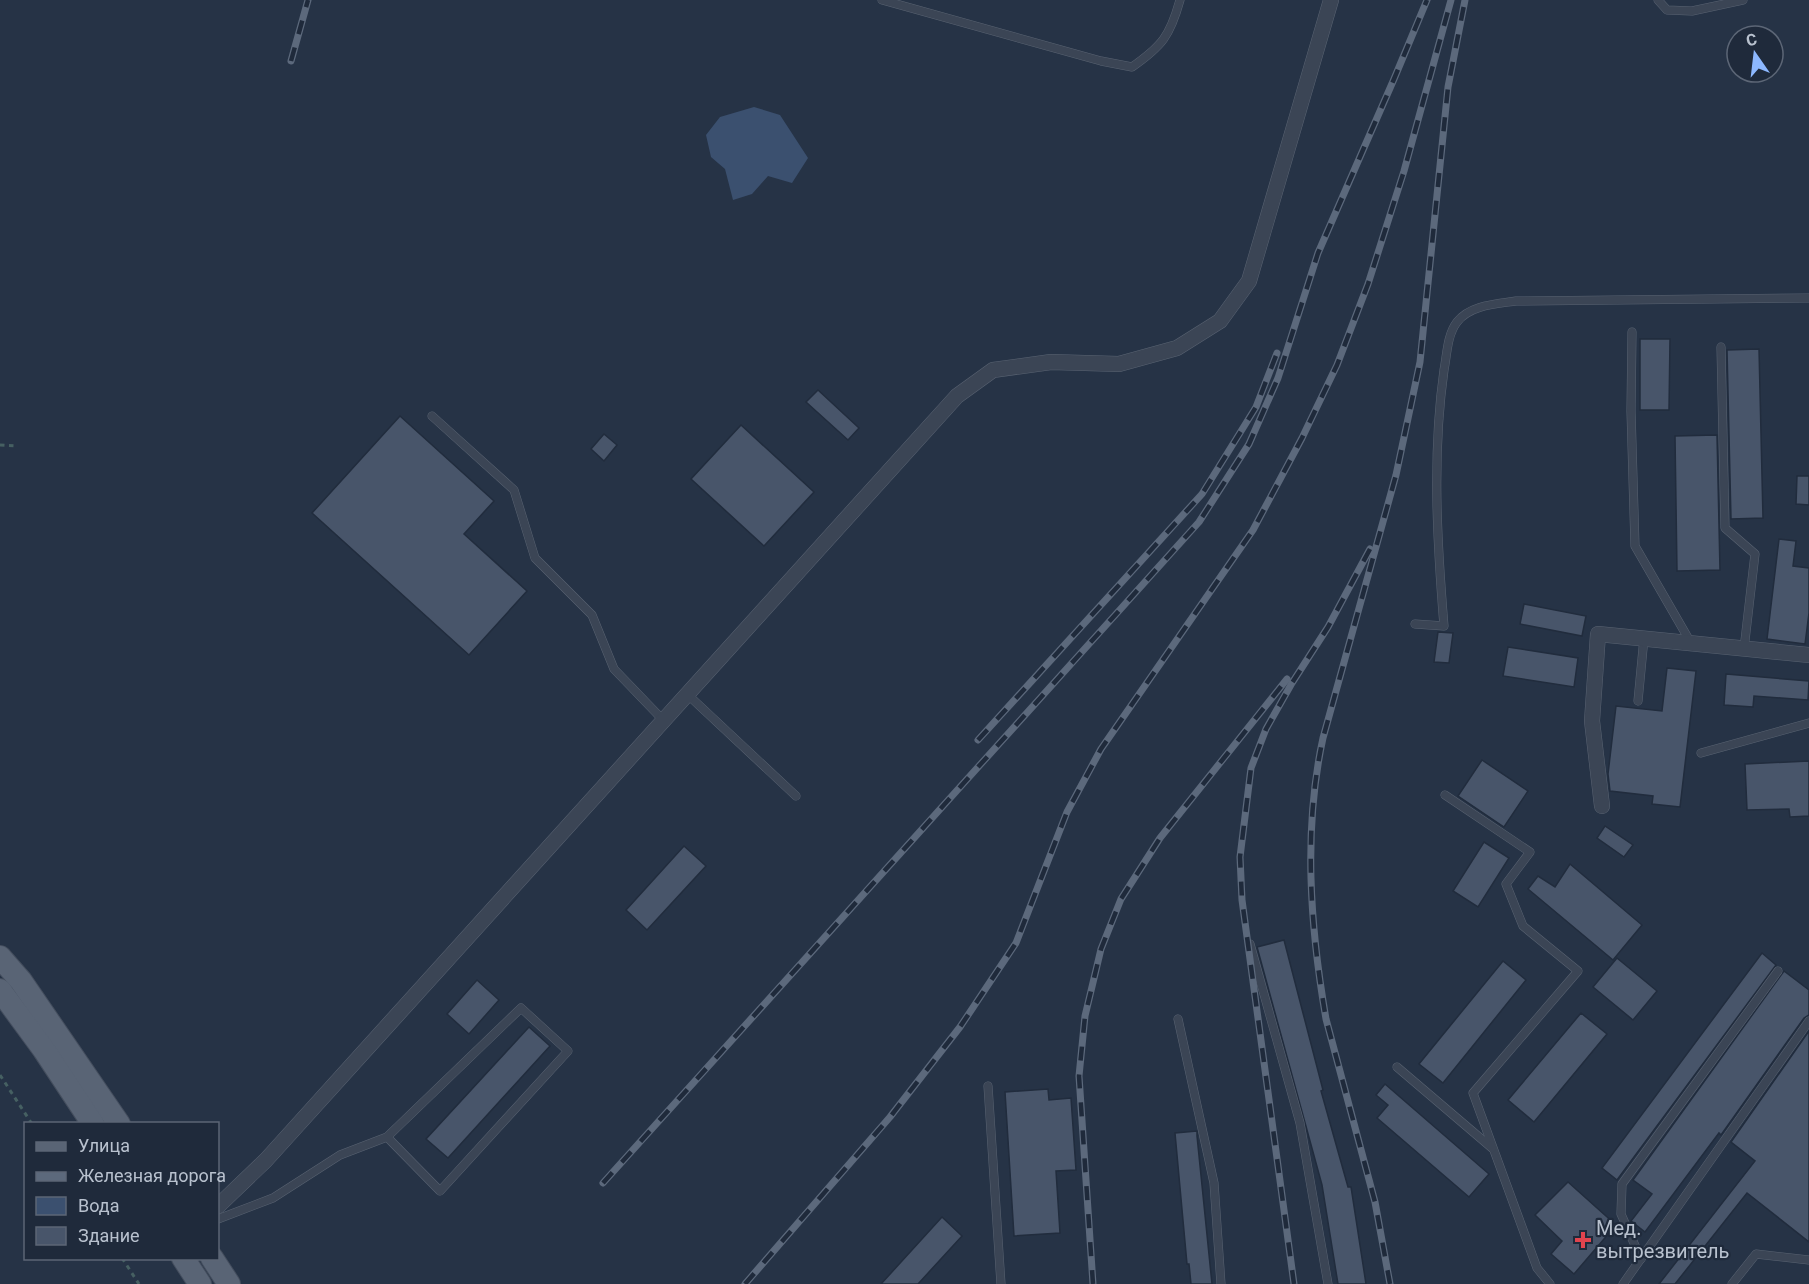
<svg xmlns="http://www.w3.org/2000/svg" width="1809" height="1284" font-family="Roboto,sans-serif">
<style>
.water{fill:#3b506f}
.building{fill:#48556a;stroke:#212c3d;stroke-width:1.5}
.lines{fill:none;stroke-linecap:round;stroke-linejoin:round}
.lane-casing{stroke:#596372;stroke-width:9}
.street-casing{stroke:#596372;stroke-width:16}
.primary-casing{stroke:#444e5e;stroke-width:24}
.path{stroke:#466062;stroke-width:3;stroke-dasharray:4.5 4.5;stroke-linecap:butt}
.lane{stroke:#3b4555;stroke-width:8}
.street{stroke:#3b4555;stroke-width:15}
.primary{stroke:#596475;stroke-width:22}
.rail-casing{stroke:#5c697c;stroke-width:7}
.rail{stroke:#1f2a3b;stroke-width:4.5;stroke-dasharray:14;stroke-linecap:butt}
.health-dot{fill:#e0444e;stroke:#1f2a3b;stroke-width:2}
.labels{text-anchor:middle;stroke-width:4.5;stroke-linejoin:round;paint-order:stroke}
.poi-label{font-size:20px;fill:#b8c1ce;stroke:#1f2a3b;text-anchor:start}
</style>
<rect width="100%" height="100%" fill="#263346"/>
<path class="water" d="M754,107L780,115L808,158L792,183L768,176L752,194L733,200L725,169L711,157L706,135L720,117Z"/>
<g class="building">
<path d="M1640,339H1670L1669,410H1640Z"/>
<path d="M1759,349L1763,518L1731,519L1727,350Z"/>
<path d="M818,390L859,428L848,440L806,402Z"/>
<path d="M400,416L494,501L464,534L527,591L469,655L312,513Z"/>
<path d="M741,425L814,492L764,546L691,479Z"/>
<path d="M604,434L617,445L604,461L591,449Z"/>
<path d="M1717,435L1720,570L1677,571L1675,436Z"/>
<path d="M1797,476H1809V505L1796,504Z"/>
<path d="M1779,539L1796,541L1793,566L1809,568V613L1805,644L1767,639Z"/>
<path d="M1524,604L1586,616L1582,636L1520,624Z"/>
<path d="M1438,632L1453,633L1449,663L1434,662Z"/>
<path d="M1508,647L1578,658L1574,687L1503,676Z"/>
<path d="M1667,668L1696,671L1680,807L1652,804L1653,796L1610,791L1608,774L1616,706L1662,711Z"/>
<path d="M1726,674L1809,681L1808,700L1754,696L1753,707L1724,705Z"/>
<path d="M1482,760L1528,791L1504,827L1458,796Z"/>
<path d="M1809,761V816L1790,817L1789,809L1747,810L1745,764Z"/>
<path d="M1605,826L1633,845L1624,857L1597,838Z"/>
<path d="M1484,842L1509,858L1478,907L1453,891Z"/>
<path d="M684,846L706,866L647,930L626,910Z"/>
<path d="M1570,864L1642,925L1613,960L1528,889L1538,876L1555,887Z"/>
<path d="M1284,940L1323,1090L1321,1091L1348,1187H1351L1366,1284H1338L1322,1185L1257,947Z"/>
<path d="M1762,953L1776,965L1617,1180L1602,1168Z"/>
<path d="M1617,958L1657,991L1633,1020L1593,987Z"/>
<path d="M1503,961L1526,980L1443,1083L1419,1064Z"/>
<path d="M1784,971L1809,990V1015L1804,1018L1721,1135L1719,1133L1645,1232L1631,1221L1652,1194L1633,1180Z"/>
<path d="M477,980L499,1000L469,1034L447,1014Z"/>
<path d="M1581,1013L1607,1034L1534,1122L1508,1100Z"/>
<path d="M529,1027L550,1046L448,1158L426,1139Z"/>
<path d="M1809,1031V1242L1747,1193L1675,1284H1659L1755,1161L1731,1142Z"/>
<path d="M1385,1084L1489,1174L1469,1197L1377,1118L1388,1105L1376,1095Z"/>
<path d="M1048,1089L1049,1100L1071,1098L1076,1170L1056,1171L1060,1233L1014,1236L1005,1092Z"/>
<path d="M1197,1131V1136L1212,1284H1191L1189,1264H1187L1175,1133Z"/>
<path d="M1568,1182L1616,1225L1574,1274L1551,1254L1562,1241L1535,1215Z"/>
<path d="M942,1217L962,1236L918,1284H881Z"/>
</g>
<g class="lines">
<defs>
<g id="lane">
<path d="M882,0L1101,61L1132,67C1162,46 1170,36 1180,0"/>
<path d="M1658,0L1667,10L1692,11L1743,0"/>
<path d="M1632,332L1631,411L1635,546L1691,643"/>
<path d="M1721,347L1725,528L1755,554L1744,649"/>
<path d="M432,416L514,490L535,558L592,615L614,669L663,720"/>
<path d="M1415,624L1444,626C1437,541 1432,455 1444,370C1447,355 1447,335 1457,322C1470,305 1496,304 1516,301L1809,298"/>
<path d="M687,694L796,796"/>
<path d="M1638,701L1644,638"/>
<path d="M1701,753L1809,723"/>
<path d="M1445,795L1530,852L1506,884L1523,926L1578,971L1473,1093L1537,1268L1550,1284"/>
<path d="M1250,944L1300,1123L1328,1284"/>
<path d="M1178,1019L1214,1183L1221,1284"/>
<path d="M1397,1067L1492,1148"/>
<path d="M988,1086L1001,1284"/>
<path d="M218,1219L273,1198L340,1155L387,1137L521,1008L568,1051L440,1191L387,1137"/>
<path d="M1641,1259L1621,1214L1622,1184L1778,971"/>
<path d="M1623,1284L1809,1021"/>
<path d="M1732,1284L1756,1254L1809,1260"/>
</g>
<g id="street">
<path d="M1602,806L1592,721L1598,634L1809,655"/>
<path d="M218,1206L266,1160L957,396L993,370L1051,362L1119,364L1177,348L1220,321L1249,281L1331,0"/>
</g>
<g id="primary">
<path d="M0,957L21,981L119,1124"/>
<path d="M0,990L44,1050L93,1124"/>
<path d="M183,1258L200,1284"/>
<path d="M212,1258L229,1284"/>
</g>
</defs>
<use href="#lane" class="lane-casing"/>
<use href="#street" class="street-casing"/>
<use href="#primary" class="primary-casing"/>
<g class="path">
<path d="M0,445L18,446"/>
<path d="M0,1075L32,1124"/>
<path d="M122,1258L139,1284"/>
</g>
<use href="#lane" class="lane"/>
<use href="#street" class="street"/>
<use href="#primary" class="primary"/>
<defs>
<g id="rail">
<path d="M291,61L308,0"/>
<path d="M978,740L1202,494L1256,407L1277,353"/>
<path d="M603,1183L1199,522L1249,444L1278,378L1318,253L1394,79L1427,0"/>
<path d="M745,1284L890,1117L960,1027L1016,943L1067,812L1101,749L1253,530L1302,438L1337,365L1368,284L1404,171L1451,0"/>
<path d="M1093,1284L1079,1076L1085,1016L1101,949L1121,899L1160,838L1287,679"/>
<path d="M1294,1284L1242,900L1240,857L1251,768L1266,729L1292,683L1328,627L1370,549"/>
<path d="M1390,1284L1375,1202L1326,1019C1310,926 1303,830 1323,738L1396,475L1420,362L1448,87L1465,0"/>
</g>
</defs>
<use href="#rail" class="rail-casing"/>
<use href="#rail" class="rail"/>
</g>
<path class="health-dot" d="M1580 1231h6v6h6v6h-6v6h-6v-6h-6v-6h6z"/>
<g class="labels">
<g class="poi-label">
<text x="1596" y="1235">Мед.<tspan x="1596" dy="23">вытрезвитель</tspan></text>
</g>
</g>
<rect x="24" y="1122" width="195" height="138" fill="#1f2a3b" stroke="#5c6676" stroke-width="1.5"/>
<rect x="36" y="1142" width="30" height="9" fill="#596475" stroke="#5c6676" stroke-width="1.5"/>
<text x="78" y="1152" font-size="18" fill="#b8c1ce">Улица</text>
<rect x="36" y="1172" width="30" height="9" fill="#5c697c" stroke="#5c6676" stroke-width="1.5"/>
<text x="78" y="1182" font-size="18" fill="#b8c1ce">Железная дорога</text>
<rect x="36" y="1197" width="30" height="18" fill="#3b506f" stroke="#5c6676" stroke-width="1.5"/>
<text x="78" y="1212" font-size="18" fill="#b8c1ce">Вода</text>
<rect x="36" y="1227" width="30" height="18" fill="#48556a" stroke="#5c6676" stroke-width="1.5"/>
<text x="78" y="1242" font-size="18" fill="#b8c1ce">Здание</text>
<g transform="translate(1755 54) rotate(346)"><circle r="28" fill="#1f2a3b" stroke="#5c6676" stroke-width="1.5"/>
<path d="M0-4.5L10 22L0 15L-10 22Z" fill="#8db8ff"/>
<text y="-9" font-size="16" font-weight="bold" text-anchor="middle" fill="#b8c1ce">С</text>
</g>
</svg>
